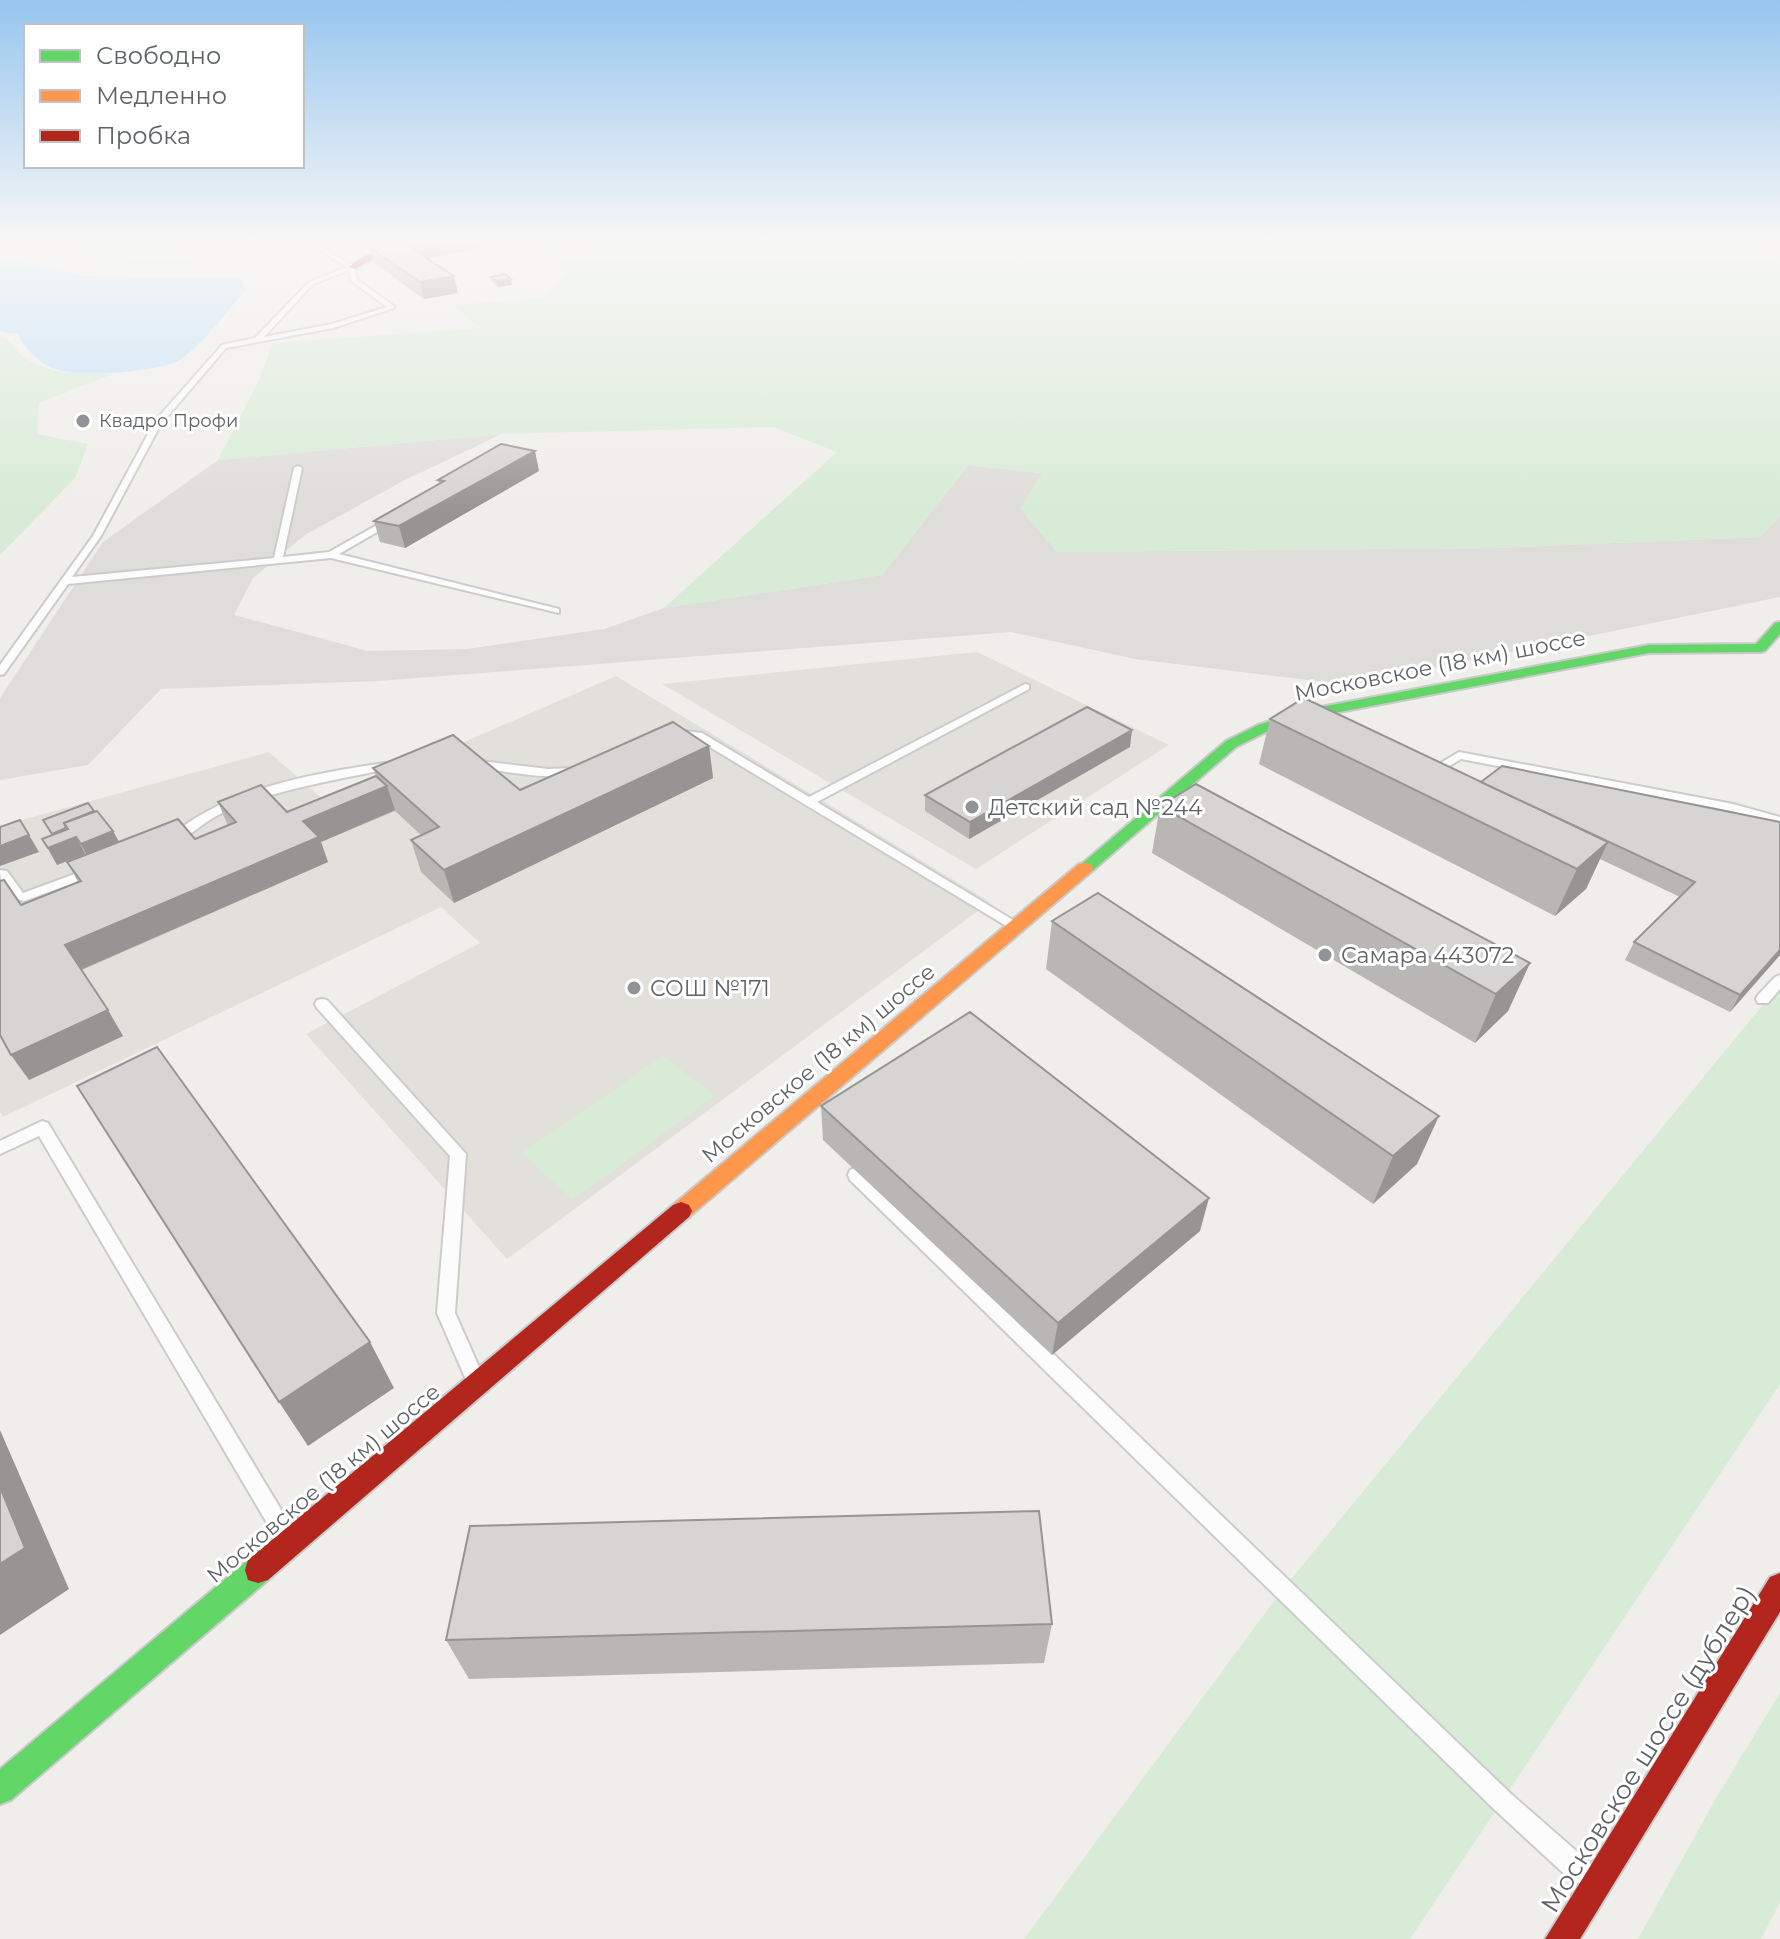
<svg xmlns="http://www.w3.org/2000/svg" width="1780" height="1939" font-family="Montserrat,sans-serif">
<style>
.industrial{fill:#dfddda}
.education{fill:#e2e0da}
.green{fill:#d8ebd6}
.water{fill:#bfe0f9}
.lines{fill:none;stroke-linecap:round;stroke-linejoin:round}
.lane-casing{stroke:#cbcccc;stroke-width:4}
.fast-casing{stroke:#cacacb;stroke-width:4}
.slow-casing{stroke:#cacacb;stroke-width:4}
.jam-casing{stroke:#cacacb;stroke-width:4}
.lane{fill:#fdfcfc;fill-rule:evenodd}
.fast{fill:#63d668;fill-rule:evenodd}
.slow{fill:#ff974d;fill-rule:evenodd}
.jam{fill:#b3261e;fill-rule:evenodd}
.wall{fill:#b8b7b5}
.shaded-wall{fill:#969594}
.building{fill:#d6d5d3;stroke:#969594;stroke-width:2}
.poi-dot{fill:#919496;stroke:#fff;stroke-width:3}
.labels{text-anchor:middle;stroke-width:6;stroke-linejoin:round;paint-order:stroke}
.far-poi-label{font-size:18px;fill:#5f6368;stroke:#fff;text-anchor:start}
.street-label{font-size:22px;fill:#5f6368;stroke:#fff}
.poi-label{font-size:22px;fill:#5f6368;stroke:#fff;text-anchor:start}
.near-street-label{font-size:26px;fill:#5f6368;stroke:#fff}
</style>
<rect width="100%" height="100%" fill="#efeeea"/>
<path class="industrial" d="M502,434L403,481L305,535L253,578L234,615L368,651L467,649L604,629L664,608L882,575L968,465L1042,473L1058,552L1496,548L1760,537L1780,516V597L1349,685L1135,659L1011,632L378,681L161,689L88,765L0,780V698L103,542L218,460Z"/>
<g class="education">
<path d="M977,652L1169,745L976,869L662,684Z"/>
<path d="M616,676L990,902L507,1259L306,1034L480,943L441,907L3,1117L0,1111V826L269,752L326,802Z"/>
</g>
<g class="green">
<path d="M43,240C84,240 170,234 198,264C159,268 119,266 80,257L78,250H30L7,244Z"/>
<path d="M505,240H531L573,254L627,240H1713L1780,256V516L1760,537L1496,548L1057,552L1020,509L1042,473L968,465L882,575L664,608L837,452L773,427L502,434L218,460L258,382L273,343L480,328L453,305L547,297L567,267Z"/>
<path d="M0,336C11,339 15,350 24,357C50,376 82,372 113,374L39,403L37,434L88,444L75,478L0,555Z"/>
<path d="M1780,984V1384L1410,1939H1024L1283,1589Z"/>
<path d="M663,1056L715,1096L573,1200L521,1153Z"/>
<path d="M1780,1693V1902L1761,1939H1638L1715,1800Z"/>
</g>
<path class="water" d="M0,259L18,260L83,276L241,278L245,290C232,307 194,354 176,362C151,372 85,377 59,370C40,365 26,350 18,334L0,331Z"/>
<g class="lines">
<defs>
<g id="lane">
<path d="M312,240H318L315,244L354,266L356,279L394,306V308L333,328L226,348L161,424L101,536L72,577L274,558L294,468L298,466L302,468L283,557L329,552L393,516L396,517V521L339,554L559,609V613L331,558L68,584L4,674L0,675V665L93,536L155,421L222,345L255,338L309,282L347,267L310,245ZM349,270L351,281L387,307L332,324L264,337L313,284Z"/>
<path d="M1025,684L1029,685V689L817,802L1018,923L1020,926L1018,929L1013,930L695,738L676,736L670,733L676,730L702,733L809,797Z"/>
<path d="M1459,752L1733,804L1780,817V825L1732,811L1461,759L1434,775H1426L1424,773Z"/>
<path d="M472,760L548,769L575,768L581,772C564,783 490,770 468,765V761Z"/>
<path d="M392,762L396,763V767C335,781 275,788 218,815C203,823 191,835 176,843L172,844L166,840C225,787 316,773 392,762Z"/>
<path d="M94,867L99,868L100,871L99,874L24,901C9,897 0,886 0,870L7,871L23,893Z"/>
<path d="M1780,975V989L1768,1003H1758L1756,999L1758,995L1775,977Z"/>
<path d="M322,999L327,1000L466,1154L455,1313L483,1376L481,1382L474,1385L467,1382L437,1313L450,1156L317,1008L315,1004L317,1000Z"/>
<path d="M42,1121L48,1123L291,1526L294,1533L291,1540L284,1543L277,1540L39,1136L0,1154V1141Z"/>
<path d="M856,1168L862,1170L1511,1794L1590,1863L1593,1872L1590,1881L1581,1884L1572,1881L1495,1810L850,1180L848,1175L850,1170Z"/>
</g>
<g id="fast">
<path d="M1780,622V634L1765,651L1760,652L1649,653L1308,718L1268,731L1236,747L1091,872H1079L1077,868L1226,741L1258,725L1305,710L1649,645L1756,644L1775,623Z"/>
<path d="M258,1557L268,1560L271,1570L268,1580L11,1800L0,1804V1769L248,1560Z"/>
</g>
<path id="slow" d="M1085,863L1091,864L1093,868L1091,872L689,1217L681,1220L673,1217L670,1211L673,1205L1079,864Z"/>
<g id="jam">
<path d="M427,240H440L373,259L355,269L348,267L367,255Z"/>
<path d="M681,1202L689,1205L692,1211L689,1217L268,1580L258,1583L248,1580L245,1570L248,1560L673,1205Z"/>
<path d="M1780,1573V1612L1580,1939H1545L1770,1577Z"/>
</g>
</defs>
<use href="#lane" class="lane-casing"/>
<use href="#fast" class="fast-casing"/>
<use href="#slow" class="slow-casing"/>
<use href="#jam" class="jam-casing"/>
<use href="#lane" class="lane"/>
<use href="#fast" class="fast"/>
<use href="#slow" class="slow"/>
<use href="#jam" class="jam"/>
</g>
<g class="wall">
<path d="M565,240H597L598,242L577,247L566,242Z"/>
<path d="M370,248H480L428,259L458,293L424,299L374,263Z"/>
<path d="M491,277L512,285L498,287L492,282Z"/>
<path d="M539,471L405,548L380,542L374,521L439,484L438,480Z"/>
<path d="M1270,719L1481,782L1780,822V955L1730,1012L1625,960L1634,942L1680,897L1600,859L1586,889L1555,916L1259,764Z"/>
<path d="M709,746L713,778L454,903L421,872L411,840L421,835L395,811L321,842L328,862L82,970L123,1036L29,1080L21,905L78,882L67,862L86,855L85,854L57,865L42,839L52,835L43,820L94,811L113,831L119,842L195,839L228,826L218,802L287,812L376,776L373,768L520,790Z"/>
<path d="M1130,747L969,839L925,811V795Z"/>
<path d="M1160,806L1530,963L1508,1011L1475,1043L1152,853Z"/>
<path d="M1052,921L1417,1164L1373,1204L1046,969Z"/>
<path d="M821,1106L1200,1231L1052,1355L823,1140Z"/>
<path d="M1052,1624L1044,1663L469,1679L446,1640Z"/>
</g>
<g class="shaded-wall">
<path d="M438,240H479L480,248L412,262L409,247Z"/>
<path d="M581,240H597L598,242L577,247V241Z"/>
<path d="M454,276L458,293L424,299L420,282Z"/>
<path d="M511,279L512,285L498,287L497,281Z"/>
<path d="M535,451L539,471L405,548L399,526Z"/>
<path d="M1132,730L1130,747L969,839L970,822Z"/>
<path d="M709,746L713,778L454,903L444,870Z"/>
<path d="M387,786L395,810L321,842L328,862L80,970L65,945L303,821Z"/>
<path d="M113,831L122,848L90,861L81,844Z"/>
<path d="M29,835L39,852L0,866V846Z"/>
<path d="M76,837L85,854L57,865L48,848Z"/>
<path d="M1608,842L1586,889L1555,916L1577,869Z"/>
<path d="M1780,950V955L1730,1012L1740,995Z"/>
<path d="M1530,963L1508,1011L1475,1043L1496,994Z"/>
<path d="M108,1010L123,1036L29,1080L11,1055Z"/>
<path d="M1439,1116L1417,1164L1373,1204L1393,1156Z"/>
<path d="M1209,1198L1200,1231L1052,1355L1058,1323Z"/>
<path d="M370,1342L394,1388L308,1446L279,1402Z"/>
<path d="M0,1430L69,1589L0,1635Z"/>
</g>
<g class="building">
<path d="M386,240H438L409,247L454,276L420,282L370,248L375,243Z"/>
<path d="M505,274L511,279L497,281L491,277Z"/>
<path d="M501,444L535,451L399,526L374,521L444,481L438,480Z"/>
<path d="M1304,698L1608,842L1577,869L1270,719Z"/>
<path d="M1087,707L1132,730L970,822L925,795Z"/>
<path d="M673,722L709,746L444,870L411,840L439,827L373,768L453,735L520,790Z"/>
<path d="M1502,766L1780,822V950L1740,995L1634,942L1695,882L1481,782Z"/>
<path d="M376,776L387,786L303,821L319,837L65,945L108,1010L11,1055L0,1035V881L4,880L21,905L81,881L67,862L178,819L195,839L236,822L218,802L261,785L287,812Z"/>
<path d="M1196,784L1530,963L1496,994L1160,806Z"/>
<path d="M88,803L94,811L64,823L66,828L52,834L43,820Z"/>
<path d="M97,811L113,831L81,844L76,837L48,848L42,839L68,829L64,823Z"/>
<path d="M20,820L29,835L0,846V827Z"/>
<path d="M1098,893L1439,1116L1393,1156L1052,921Z"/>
<path d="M970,1012L1209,1198L1058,1323L821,1106Z"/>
<path d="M157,1047L370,1342L279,1402L77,1086Z"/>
<path d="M0,1487L25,1548L0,1564Z"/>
<path d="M1039,1511L1052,1624L446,1640L470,1526Z"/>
</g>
<linearGradient id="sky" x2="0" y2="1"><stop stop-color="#97c6ef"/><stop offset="0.47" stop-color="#f8f7f6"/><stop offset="1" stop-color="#f8f7f6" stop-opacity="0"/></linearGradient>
<rect width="1780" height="512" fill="url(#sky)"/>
<g class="poi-dot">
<circle cx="83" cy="421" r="8"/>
<circle cx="972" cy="807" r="8"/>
<circle cx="1325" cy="955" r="8"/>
<circle cx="634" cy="988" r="8"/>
</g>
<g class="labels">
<g class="far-poi-label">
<text x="99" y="427">Квадро Профи</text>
</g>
<g class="street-label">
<text transform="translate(1440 665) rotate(-11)" y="8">Московское (18 км) шоссе</text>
<text transform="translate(818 1063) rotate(-40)" y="8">Московское (18 км) шоссе</text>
<text transform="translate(323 1483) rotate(-40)" y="8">Московское (18 км) шоссе</text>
</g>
<g class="poi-label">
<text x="988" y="815">Детский сад №244</text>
<text x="1341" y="963">Самара 443072</text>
<text x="650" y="996">СОШ №171</text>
</g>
<g class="near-street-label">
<text transform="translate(1648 1749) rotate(-58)" y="9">Московское шоссе (дублер)</text>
</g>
</g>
<rect x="24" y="24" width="280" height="144" fill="#ffffff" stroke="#bfc1c3" stroke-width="2"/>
<rect x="40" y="50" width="40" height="12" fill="#63d668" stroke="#bfc1c3" stroke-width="2"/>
<text x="96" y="64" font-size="24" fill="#5f6368">Свободно</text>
<rect x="40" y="90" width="40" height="12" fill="#ff974d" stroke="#bfc1c3" stroke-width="2"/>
<text x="96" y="104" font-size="24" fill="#5f6368">Медленно</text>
<rect x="40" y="130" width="40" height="12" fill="#b3261e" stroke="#bfc1c3" stroke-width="2"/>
<text x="96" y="144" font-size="24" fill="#5f6368">Пробка</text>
</svg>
